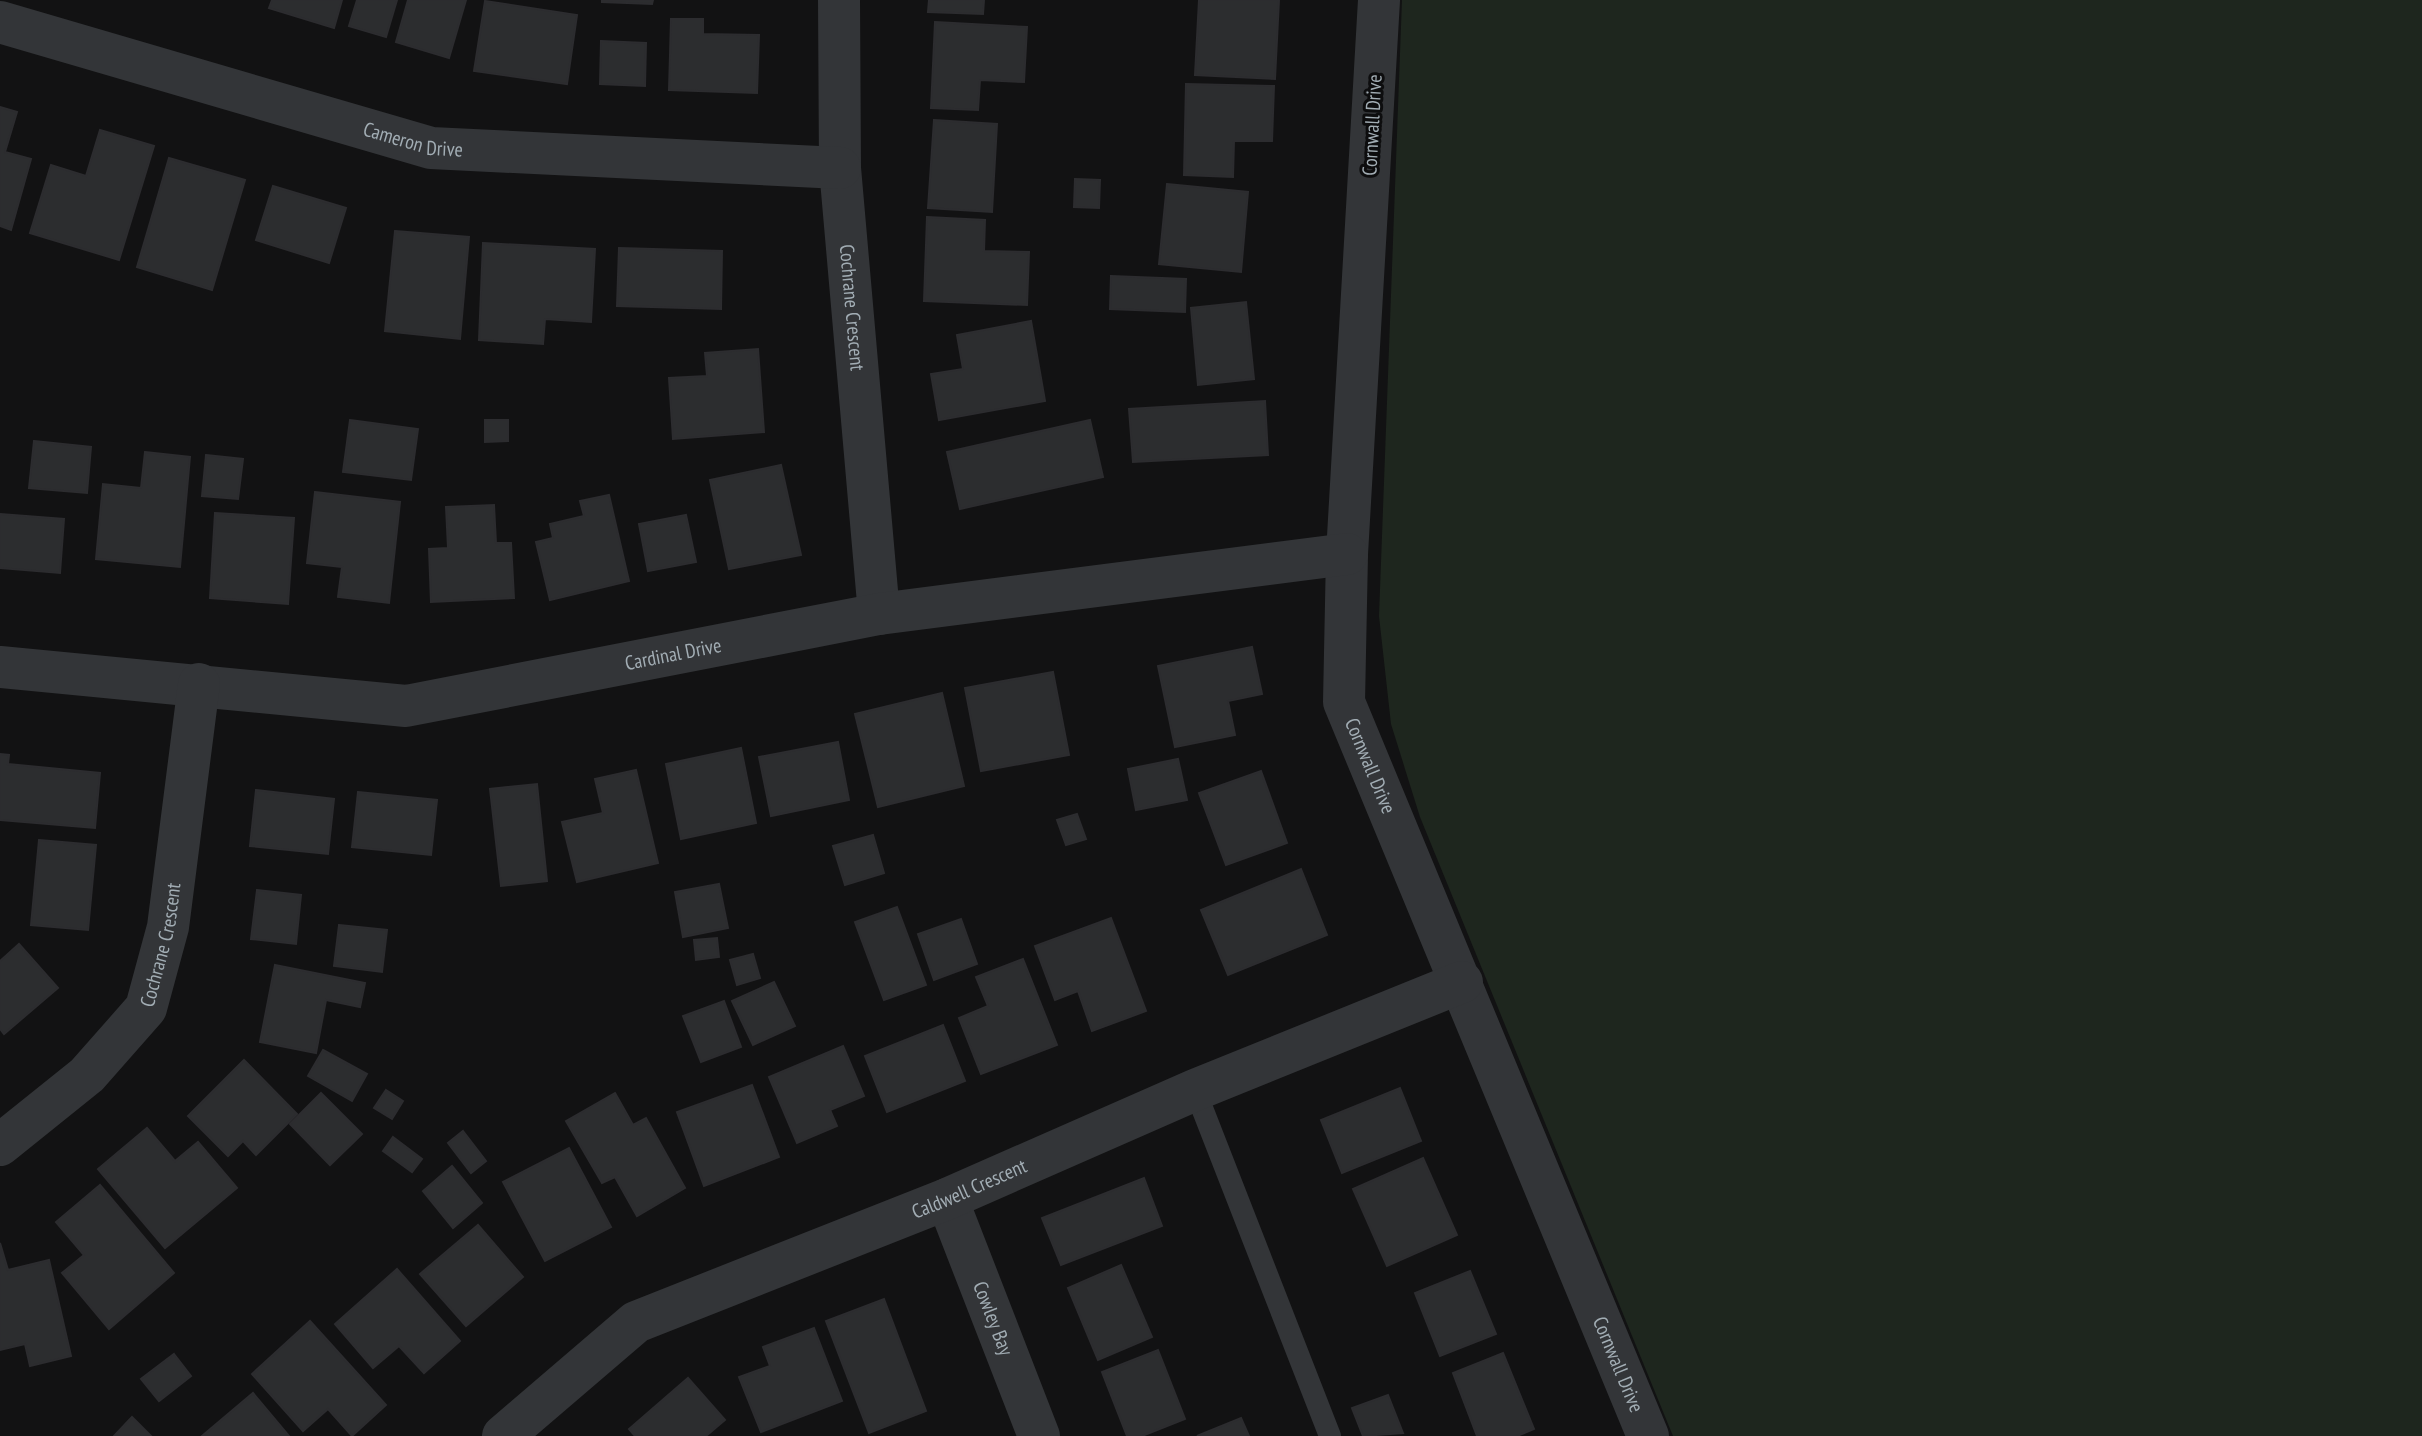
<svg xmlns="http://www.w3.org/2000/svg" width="2422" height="1436" font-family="'PT Sans Narrow',sans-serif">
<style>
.green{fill:#1e261e}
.building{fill:#2c2d2f;stroke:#2c2c2f;stroke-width:2}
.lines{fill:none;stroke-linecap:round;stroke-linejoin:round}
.service{stroke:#333538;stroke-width:22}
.minor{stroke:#333538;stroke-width:42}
.labels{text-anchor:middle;stroke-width:6;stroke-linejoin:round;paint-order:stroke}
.street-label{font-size:20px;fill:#a2adb4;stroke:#0d0d0e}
</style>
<rect width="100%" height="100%" fill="#121213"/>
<path class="green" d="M1402,0H2422V1436H1673L1420,817L1391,724L1379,616Z"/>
<g class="building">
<path d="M272,0H342L334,28L269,8Z"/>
<path d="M357,0H397L386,37L349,26Z"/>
<path d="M408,0H466L449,58L396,42Z"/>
<path d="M602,0H653L652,4L602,2Z"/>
<path d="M929,0H984L983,14L928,12Z"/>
<path d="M1199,0H1279L1275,79L1195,75Z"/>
<path d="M485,1L577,15L567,84L474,71Z"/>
<path d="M671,19H703V34L759,35L757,93L669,90Z"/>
<path d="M935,22L1027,27L1024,82L980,80L978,110L931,108Z"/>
<path d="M601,41L646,43L645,86L600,84Z"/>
<path d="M1186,84L1274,86L1272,141H1234L1233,177L1184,175Z"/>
<path d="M0,107L17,112L5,152L31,159L11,230L0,226Z"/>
<path d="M934,120L997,124L992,212L928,208Z"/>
<path d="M100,130L154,146L119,260L30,233L51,165L86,176Z"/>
<path d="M169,158L245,180L212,290L137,267Z"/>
<path d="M1075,179L1100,180L1099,208L1074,207Z"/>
<path d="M1167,184L1248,192L1241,272L1159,264Z"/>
<path d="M273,186L346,208L329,263L256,240Z"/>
<path d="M927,217L985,220L984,251L1029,252L1027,305L924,301Z"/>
<path d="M395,231L469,237L460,339L385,331Z"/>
<path d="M483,243L595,249L591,322L545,319L543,344L479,340Z"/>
<path d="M619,248L722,251L721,309L617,306Z"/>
<path d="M1111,276L1186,279L1185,312L1110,309Z"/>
<path d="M1246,302L1254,379L1198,385L1191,308Z"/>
<path d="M1031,321L1045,401L939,420L931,374L963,369L957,335Z"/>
<path d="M758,349L764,432L673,439L669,378L707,376L705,353Z"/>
<path d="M1265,401L1268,455L1133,462L1129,409Z"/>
<path d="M350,420L418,429L411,480L343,472Z"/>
<path d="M485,420H508V441L485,442Z"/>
<path d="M1090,420L1103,477L960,509L947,452Z"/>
<path d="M34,441L91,447L87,493L29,488Z"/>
<path d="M145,452L190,457L180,567L96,559L103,484L141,488Z"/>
<path d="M206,455L243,459L238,499L202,496Z"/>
<path d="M781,465L801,555L729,569L710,480Z"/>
<path d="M315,492L400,502L389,603L338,597L342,567L307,563Z"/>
<path d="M609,495L629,581L550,600L536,542L553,538L550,524L584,516L580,501Z"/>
<path d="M494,505L496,543H511L514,598L431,602L429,549L448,548L446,507Z"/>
<path d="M215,513L294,518L288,604L210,598Z"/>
<path d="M0,514L64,519L60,573L0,568Z"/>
<path d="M686,515L696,562L648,571L639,524Z"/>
<path d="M1252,647L1262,694L1228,701L1235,735L1175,747L1158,666Z"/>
<path d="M1053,672L1069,755L981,771L965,688Z"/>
<path d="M942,693L964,786L878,807L855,714Z"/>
<path d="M838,742L849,800L771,816L759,757Z"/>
<path d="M741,748L756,823L681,839L666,764Z"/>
<path d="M0,754L9,755L8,764L100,773L95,828L0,820Z"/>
<path d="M1178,759L1187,800L1136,810L1128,769Z"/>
<path d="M636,770L658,863L577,882L562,822L603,813L595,779Z"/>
<path d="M1261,771L1287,843L1226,865L1199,793Z"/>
<path d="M537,784L547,881L501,886L490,789Z"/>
<path d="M256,790L334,799L328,854L250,846Z"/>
<path d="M358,792L437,800L431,855L352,847Z"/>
<path d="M1077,814L1086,839L1066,845L1057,820Z"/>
<path d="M873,835L884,873L845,885L833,846Z"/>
<path d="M39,840L96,845L88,930L31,925Z"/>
<path d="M1301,869L1327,935L1228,975L1201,910Z"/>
<path d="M719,884L728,928L683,937L675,892Z"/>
<path d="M257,890L301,895L296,944L251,939Z"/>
<path d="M897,907L926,985L884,1000L855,922Z"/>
<path d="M1111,918L1146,1011L1092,1031L1078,991L1055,1000L1035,946Z"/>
<path d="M961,919L977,964L934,980L918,934Z"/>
<path d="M339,925L387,930L382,972L334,966Z"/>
<path d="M717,938L719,957L696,960L694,940Z"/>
<path d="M19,944L58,988L4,1034L0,1029V961Z"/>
<path d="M753,954L760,978L737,985L730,960Z"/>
<path d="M1023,959L1057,1045L981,1074L959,1018L988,1006L976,977Z"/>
<path d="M275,965L365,983L360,1007L326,1000L316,1053L260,1042Z"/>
<path d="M774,982L795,1026L753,1045L732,1001Z"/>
<path d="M724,1001L741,1047L701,1062L683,1016Z"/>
<path d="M943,1025L965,1081L887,1112L865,1056Z"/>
<path d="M843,1046L864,1096L830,1110L837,1126L797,1143L769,1077Z"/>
<path d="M323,1050L367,1074L352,1101L308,1076Z"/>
<path d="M244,1060L297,1114L256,1155L243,1141L228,1156L188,1116Z"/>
<path d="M752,1085L779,1157L704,1186L677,1112Z"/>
<path d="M1400,1088L1421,1141L1342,1173L1321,1120Z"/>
<path d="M386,1090L403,1101L392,1119L374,1108Z"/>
<path d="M321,1093L362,1134L330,1165L290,1124Z"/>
<path d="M615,1093L633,1125L646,1118L685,1188L637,1216L615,1177L602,1183L566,1121Z"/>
<path d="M147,1128L175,1161L198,1142L237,1188L165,1248L98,1169Z"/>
<path d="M463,1131L486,1161L471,1173L448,1143Z"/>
<path d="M393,1137L422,1159L412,1172L383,1151Z"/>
<path d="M569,1148L611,1227L545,1261L503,1182Z"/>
<path d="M1423,1158L1457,1235L1387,1266L1353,1189Z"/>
<path d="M452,1166L482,1203L453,1228L423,1191Z"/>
<path d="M1144,1178L1162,1226L1061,1265L1042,1218Z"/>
<path d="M100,1185L174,1273L109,1329L62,1273L84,1255L56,1222Z"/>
<path d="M478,1225L523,1277L466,1326L420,1274Z"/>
<path d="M0,1243L8,1270L49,1260L71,1356L30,1366L25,1344L0,1350Z"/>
<path d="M1121,1265L1152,1337L1098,1360L1068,1288Z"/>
<path d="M397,1269L460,1341L424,1373L399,1346L373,1368L335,1324Z"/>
<path d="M1470,1271L1496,1334L1440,1356L1415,1293Z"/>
<path d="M884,1299L926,1411L869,1433L826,1321Z"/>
<path d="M310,1321L386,1405L352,1436L328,1409L303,1431L252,1374Z"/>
<path d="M814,1328L842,1401L761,1432L739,1377L770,1366L763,1347Z"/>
<path d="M1158,1350L1185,1419L1142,1436H1127L1102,1372Z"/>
<path d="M1503,1353L1534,1429L1517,1436H1477L1453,1373Z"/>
<path d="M174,1354L191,1376L159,1401L141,1379Z"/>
<path d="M688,1378L725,1420L706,1436H635L629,1429Z"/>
<path d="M253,1393L289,1436H202Z"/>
<path d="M1388,1395L1403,1433L1363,1436L1352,1408Z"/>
<path d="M132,1417L151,1436H114Z"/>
<path d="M1241,1418L1249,1436H1197Z"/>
</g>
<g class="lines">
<path class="service" d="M1195,1090L1330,1436"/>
<g class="minor">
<path id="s1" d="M839,0L840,168L879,614"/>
<path id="s2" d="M1379,0L1347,554L1344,702L1648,1436"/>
<path id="s3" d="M0,22L431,148L840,168"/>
<path id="s4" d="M0,667L406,706L879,614L1347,554"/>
<path id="s5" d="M0,1145L87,1075L146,1008L168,927L199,684"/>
<path id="s6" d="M947,1199L1039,1436"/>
<path id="s7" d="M503,1436L636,1322L947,1199L1195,1090L1462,982"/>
</g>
</g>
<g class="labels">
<g class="street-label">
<text transform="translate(1372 125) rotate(-87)" y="7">Cornwall Drive</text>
<text dy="7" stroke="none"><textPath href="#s3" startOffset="430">Cameron Drive</textPath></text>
<text dy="7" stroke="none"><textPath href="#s1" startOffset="308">Cochrane Crescent</textPath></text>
<text dy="7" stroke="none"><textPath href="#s4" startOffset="680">Cardinal Drive</textPath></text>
<text dy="7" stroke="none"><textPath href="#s2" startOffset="772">Cornwall Drive</textPath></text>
<text dy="7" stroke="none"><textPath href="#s5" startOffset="266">Cochrane Crescent</textPath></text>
<text dy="7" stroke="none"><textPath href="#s7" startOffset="534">Caldwell Crescent</textPath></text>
<text dy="7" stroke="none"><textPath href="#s6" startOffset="128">Cowley Bay</textPath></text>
<text dy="7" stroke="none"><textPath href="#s2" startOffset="1420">Cornwall Drive</textPath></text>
</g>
</g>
</svg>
